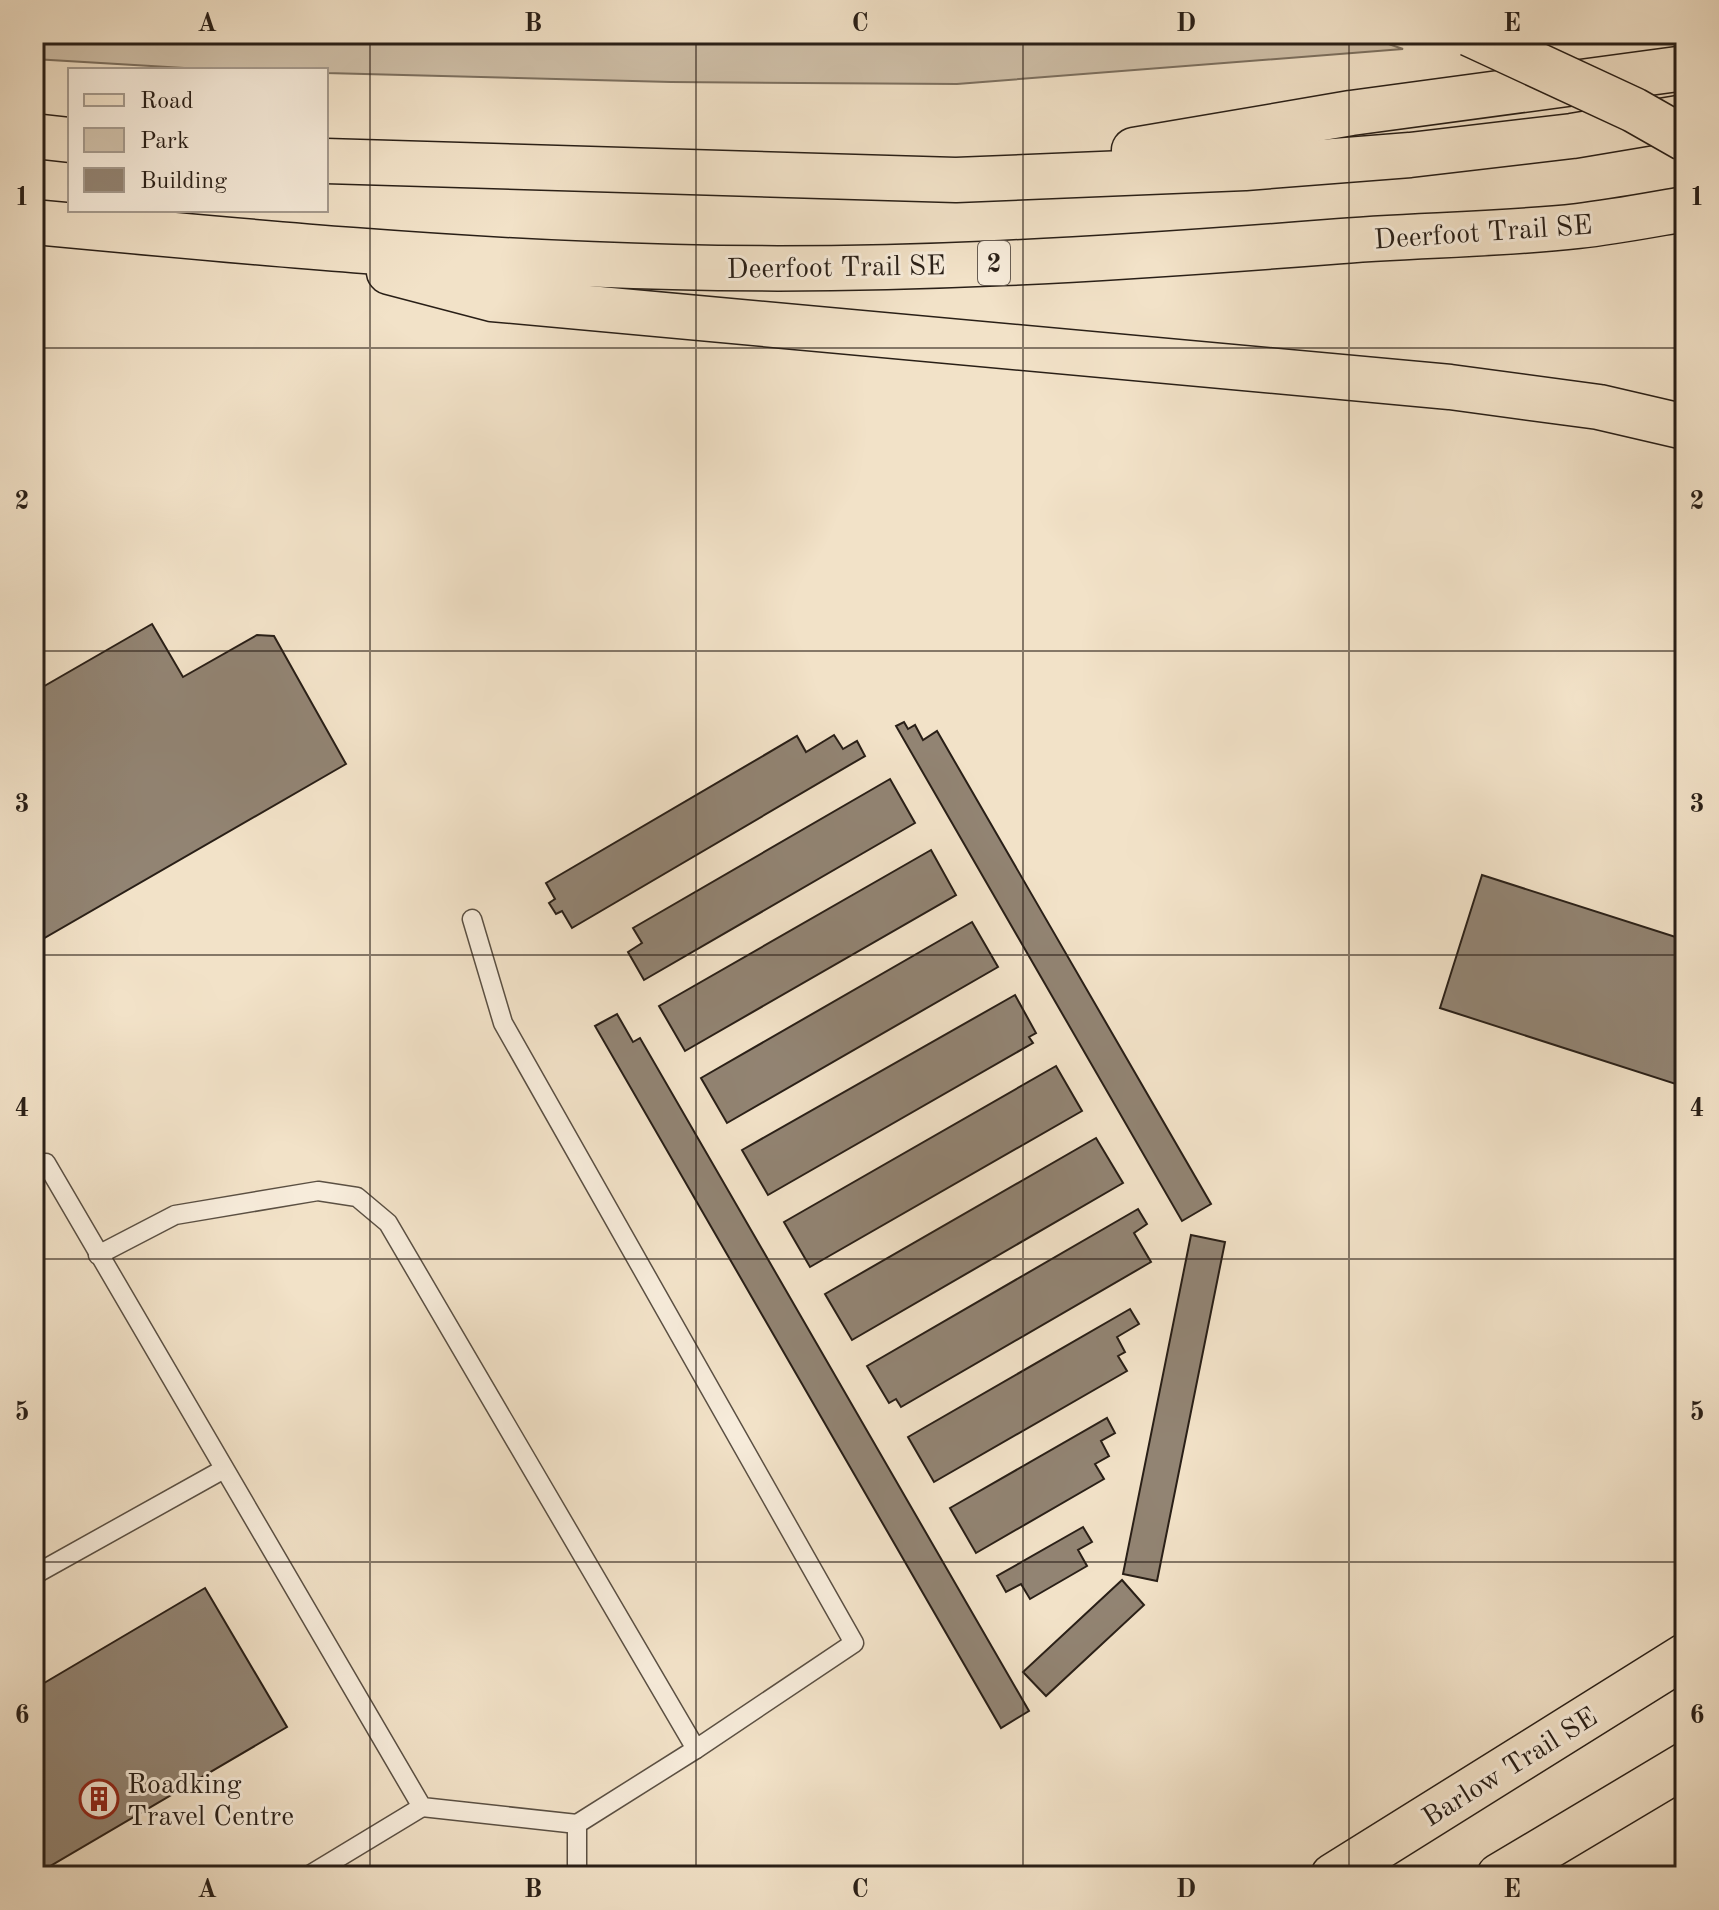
<svg xmlns="http://www.w3.org/2000/svg" width="1719" height="1910" font-family="'Old Standard TT',serif">
<style>
.green{fill:#d0c1aa;stroke:#7c7060;stroke-width:2}
.building{fill:#928473;stroke:#291f17;stroke-width:2}
.lines{fill:none;stroke-linecap:round;stroke-linejoin:round}
.lane-casing{stroke:#5b5043;stroke-width:21}
.primary-casing{stroke:#291f17;stroke-width:47}
.highway-casing{stroke:#291f17;stroke-width:47}
.lane{stroke:#f7ecdb;stroke-width:18}
.primary{stroke:#f2e2c8;stroke-width:44}
.highway{stroke:#f2e2c8;stroke-width:44}
.highway-bridge-casing{stroke:#291f17;stroke-width:47;stroke-linecap:butt}
.highway-bridge{stroke:#f2e2c8;stroke-width:44}
.grid{fill:none;stroke:#291f17;stroke-width:2;stroke-opacity:0.55}
.labels{text-anchor:middle;stroke-width:6;stroke-linejoin:round;paint-order:stroke}
.shield{fill:#f7ecdb;stroke:#675c52;stroke-width:2}
.shield-label{font-size:26px;font-weight:bold;fill:#291f17}
.street-label{font-size:28px;fill:#291f17;stroke:#f7ecdb}
.poi-label{font-size:28px;fill:#291f17;stroke:#f7ecdb;text-anchor:start}
.neatline{fill:none;stroke:#291f17;stroke-width:3}
.grid-label{font-size:26px;text-anchor:middle;font-weight:bold;fill:#291f17}
</style>
<rect width="100%" height="100%" fill="#f2e2c8"/>
<filter id="stains"><feTurbulence type="fractalNoise" baseFrequency=".0025" numOctaves="4"/><feColorMatrix values="0 0 0 0 .2 0 0 0 0 .09 0 0 0 0 .02 0 0 0 .5 -.17"/></filter>
<radialGradient id="worn" r=".72"><stop offset=".6" stop-color="#630" stop-opacity="0"/><stop offset="1" stop-color="#630" stop-opacity=".3"/></radialGradient>
<path class="green" d="M34,34H1360L1403,49L957,84L671,82L326,73V70H218L34,59Z"/>
<g class="building">
<path d="M152,624L183,677L257,635L274,636L346,764L34,944V692Z"/>
<path d="M904,722L908,729L915,725L923,740L937,731L1211,1204L1182,1221L896,726Z"/>
<path d="M834,735L843,749L857,741L865,756L572,928L562,911L556,914L549,903L555,899L546,883L797,736L806,752Z"/>
<path d="M890,779L915,823L644,980L628,952L642,943L633,928Z"/>
<path d="M931,850L956,895L685,1051L659,1006Z"/>
<path d="M1482,875L1685,940V1087L1440,1008Z"/>
<path d="M972,922L998,967L727,1123L701,1078Z"/>
<path d="M1015,995L1036,1033L1029,1037L1033,1043L768,1195L742,1150Z"/>
<path d="M617,1014L633,1042L640,1038L1029,1711L1001,1728L595,1026Z"/>
<path d="M1056,1066L1082,1111L810,1267L784,1222Z"/>
<path d="M1096,1138L1123,1183L852,1340L825,1294Z"/>
<path d="M1138,1209L1147,1224L1134,1233L1151,1262L901,1407L896,1399L889,1403L867,1366Z"/>
<path d="M1191,1235L1225,1242L1157,1581L1123,1574Z"/>
<path d="M1130,1309L1139,1324L1117,1337L1125,1352L1118,1356L1127,1371L934,1482L908,1437Z"/>
<path d="M1107,1418L1115,1433L1101,1441L1109,1456L1095,1464L1104,1479L976,1553L950,1508Z"/>
<path d="M1083,1527L1092,1542L1078,1550L1087,1566L1030,1599L1021,1584L1006,1592L997,1576Z"/>
<path d="M1122,1580L1144,1605L1046,1696L1023,1672Z"/>
<path d="M205,1588L287,1727L42,1871L41,1876H34V1689Z"/>
</g>
<g class="lines">
<defs>
<g id="lane">
<path d="M472,919L503,1023L854,1643L696,1749L577,1824V1876"/>
<path d="M46,1163L422,1807L577,1824"/>
<path d="M98,1255L175,1215L318,1191L357,1197L388,1223L696,1749"/>
<path d="M34,1575L224,1469"/>
<path d="M308,1876L422,1807"/>
</g>
<g id="primary">
<path d="M1333,1876L1685,1656"/>
<path d="M1499,1876L1685,1765"/>
</g>
<g id="highway">
<path d="M34,136L70,140"/>
<path d="M1134,150L1351,113L1685,68"/>
<path d="M326,161L956,180L1245,168L1410,155L1572,136L1679,118"/>
<path d="M34,222C247,242 459,262 673,267C892,273 1111,259 1329,242C1412,235 1496,235 1578,226C1614,222 1650,215 1685,209"/>
<path d="M389,272L492,299L1450,387L1599,407L1685,427"/>
</g>
</defs>
<use href="#lane" class="lane-casing"/>
<use href="#primary" class="primary-casing"/>
<use href="#highway" class="highway-casing"/>
<use href="#lane" class="lane"/>
<use href="#primary" class="primary"/>
<use href="#highway" class="highway"/>
<defs>
<path id="highway-bridge" d="M1470,34L1634,110L1685,139"/>
</defs>
<use href="#highway-bridge" class="highway-bridge-casing"/>
<use href="#highway-bridge" class="highway-bridge"/>
</g>
<path class="grid" d="M370,34V1876M696,34V1876M1023,34V1876M1349,34V1876M34,348H1685M34,651H1685M34,955H1685M34,1259H1685M34,1562H1685"/>
<defs>
<symbol id="building-ring" viewBox="-11 -11 22 22"><circle r="9.5" fill="#f7ecdb" stroke="#8f2418" stroke-width="1.5"/><path d="M-4-6H4V6H1V3H-1V6H-4ZM-2.5-4.3h1.7v1.8h-1.7ZM.8-4.3h1.7v1.8H.8ZM-2.5-1h1.7V.8h-1.7ZM.8-1h1.7V.8H.8Z" fill="#8f2418"/></symbol>
</defs>
<g fill-rule="evenodd">
<use href="#building-ring" x="77" y="1777" width="44" height="44"/>
</g>
<g class="labels">
<rect class="shield" x="978" y="241" width="32" height="44" rx="6"/>
<g class="shield-label">
<text x="994" y="272">2</text>
</g>
<g class="street-label">
<text transform="translate(1483 231) rotate(-4)" y="10">Deerfoot Trail SE</text>
<text transform="translate(836 266) rotate(-1)" y="10">Deerfoot Trail SE</text>
<text transform="translate(1509 1766) rotate(-32)" y="10">Barlow Trail SE</text>
</g>
<g class="poi-label">
<text x="127" y="1793">Roadking<tspan x="127" dy="32">Travel Centre</tspan></text>
</g>
</g>
<rect width="1719" height="1910" fill="none" stroke="#f2e2c8" stroke-width="88"/>
<rect x="68" y="68" width="260" height="144" fill="#f7ecdb" stroke="#a59a8d" stroke-width="2"/>
<rect x="84" y="94" width="40" height="12" fill="#f2e2c8" stroke="#a59a8d" stroke-width="2"/>
<text x="140" y="108" font-size="24" fill="#291f17">Road</text>
<rect x="84" y="128" width="40" height="24" fill="#d0c1aa" stroke="#a59a8d" stroke-width="2"/>
<text x="140" y="148" font-size="24" fill="#291f17">Park</text>
<rect x="84" y="168" width="40" height="24" fill="#928473" stroke="#a59a8d" stroke-width="2"/>
<text x="140" y="188" font-size="24" fill="#291f17">Building</text>
<rect x="44" y="44" width="1631" height="1822" class="neatline"/>
<g class="grid-label">
<text x="207" y="31">A</text>
<text x="533" y="31">B</text>
<text x="860" y="31">C</text>
<text x="1186" y="31">D</text>
<text x="1512" y="31">E</text>
<text x="22" y="205">1</text>
<text x="1697" y="205">1</text>
<text x="22" y="509">2</text>
<text x="1697" y="509">2</text>
<text x="22" y="812">3</text>
<text x="1697" y="812">3</text>
<text x="22" y="1116">4</text>
<text x="1697" y="1116">4</text>
<text x="22" y="1420">5</text>
<text x="1697" y="1420">5</text>
<text x="22" y="1723">6</text>
<text x="1697" y="1723">6</text>
<text x="207" y="1897">A</text>
<text x="533" y="1897">B</text>
<text x="860" y="1897">C</text>
<text x="1186" y="1897">D</text>
<text x="1512" y="1897">E</text>
</g>
<rect width="100%" height="100%" filter="url(#stains)"/>
<rect width="100%" height="100%" fill="url(#worn)"/>
</svg>
